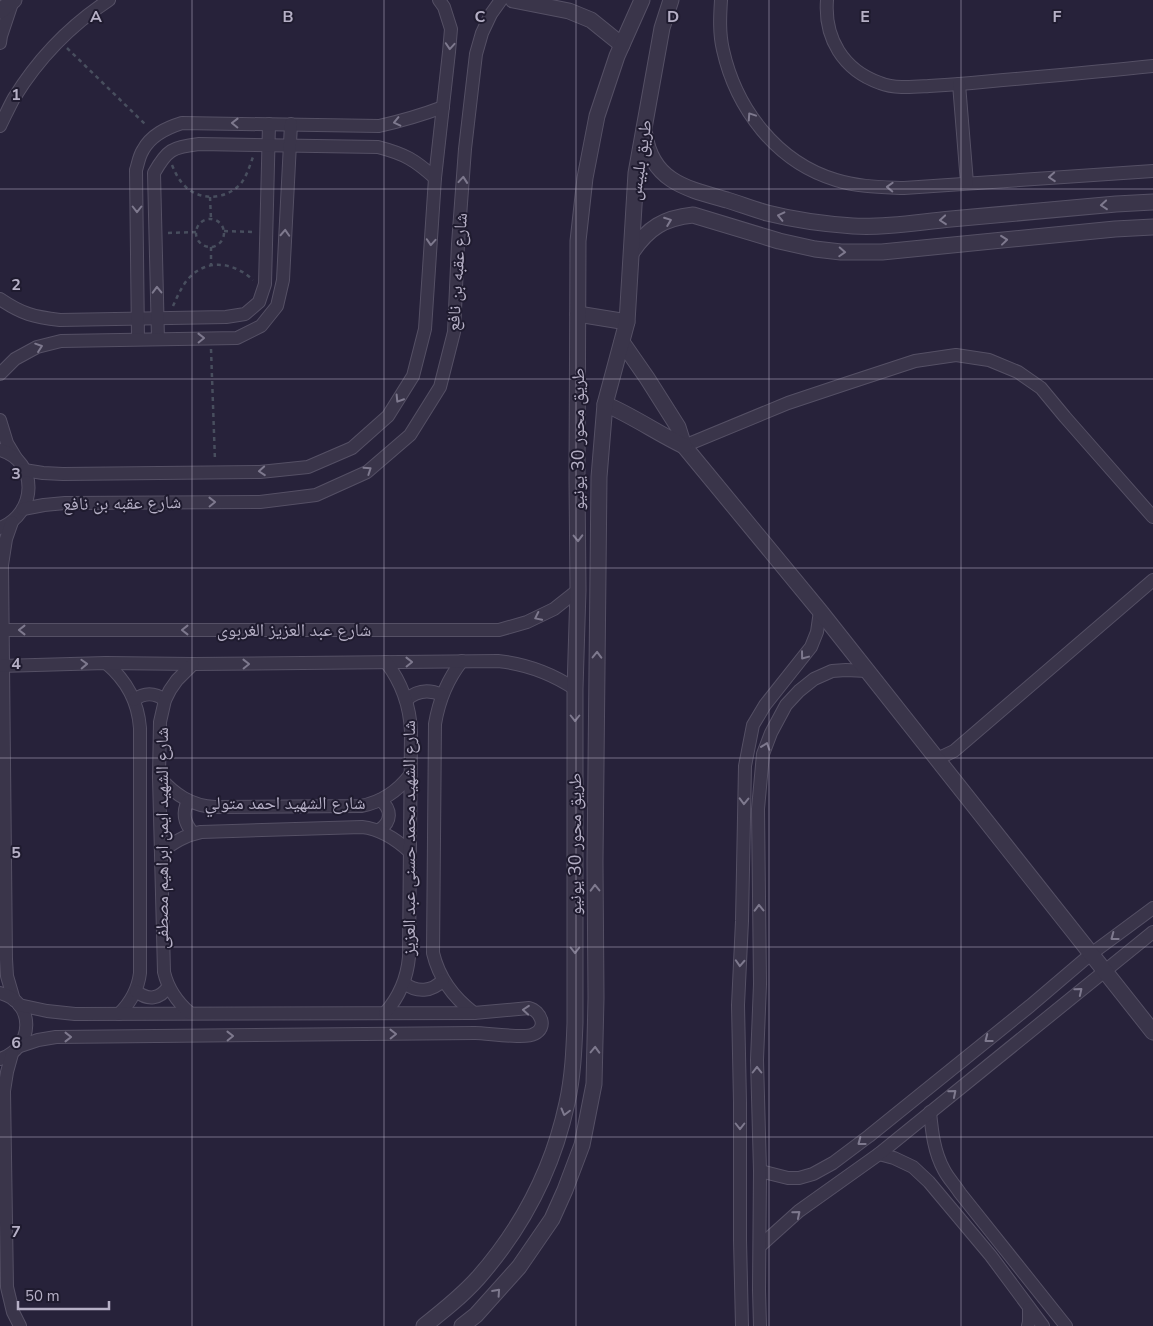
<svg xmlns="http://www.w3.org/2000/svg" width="1153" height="1326" font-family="'Nunito Sans','Noto Naskh Arabic',sans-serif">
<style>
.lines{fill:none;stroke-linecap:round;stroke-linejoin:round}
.minor-casing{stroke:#555065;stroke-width:14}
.tertiary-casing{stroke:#555065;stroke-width:17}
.path{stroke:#484e5e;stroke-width:2.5;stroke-dasharray:4 4;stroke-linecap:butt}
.minor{stroke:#3a354a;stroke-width:12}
.tertiary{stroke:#3a354a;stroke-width:15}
.oneway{stroke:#7e798e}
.grid{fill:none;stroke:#b6b0c6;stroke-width:1;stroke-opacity:0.55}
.labels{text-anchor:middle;stroke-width:4;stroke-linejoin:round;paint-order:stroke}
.street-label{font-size:18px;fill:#b6b0c6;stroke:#1f1b2f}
.grid-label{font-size:16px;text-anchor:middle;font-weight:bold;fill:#b6b0c6;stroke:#1f1b2f;stroke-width:4;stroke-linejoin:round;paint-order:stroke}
</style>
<rect width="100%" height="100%" fill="#27223a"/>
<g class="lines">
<defs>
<g id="minor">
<path d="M721,0C720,16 719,33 723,50C736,108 776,162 836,180C858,187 881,187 904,188L1153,171"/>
<path d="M827,0C824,38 843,70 880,83C895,89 913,87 929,86C947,85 964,84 982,82C1039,77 1096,72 1153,66"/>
<path d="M0,43L1,36L12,3"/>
<path d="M959,84L967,183"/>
<path d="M0,126C5,116 9,107 14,98C38,59 71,25 109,0"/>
<path d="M0,299C22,314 34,317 60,320L226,317L245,314L259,302L265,284L269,124"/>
<path d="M138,339L136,170C138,164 139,156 143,150C151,135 166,128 182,123L379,126C401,121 422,115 443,107"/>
<path d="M158,339L154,173C167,150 172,147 199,144L378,147C405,154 415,160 435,178"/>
<path d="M0,374L15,359L37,347L61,341L237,338L261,326L277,306L283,280L291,124"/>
<path d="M0,420L7,443L16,458"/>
<path d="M684,446L788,403L848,383L915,361L956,355L989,360L1018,372L1041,388L1065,417L1153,517"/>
<path d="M0,450C39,461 37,514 0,528"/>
<path d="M24,470L43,473L63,474L260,472L308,467L352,448L388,416L413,376L425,329L435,178L449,52L451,29L444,7L439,0"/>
<path d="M23,509L44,505L65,503L260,502L316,495L367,472L410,435L440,387L454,332L458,244L465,149L476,54L482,33L491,14L501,0"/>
<path d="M12,522L6,539L2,565L6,959L7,976L14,1000"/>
<path d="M0,630H499L527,622L554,609L578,590"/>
<path d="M462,661C447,680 439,700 435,724L433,953C439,978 454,998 474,1013"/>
<path d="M106,663C127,681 138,701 140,728V973C138,990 131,1002 119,1014"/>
<path d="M0,666L106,663L193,664L498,661C526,664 551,673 575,689"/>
<path d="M134,700C145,692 155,693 165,700"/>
<path d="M406,700C417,690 429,689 442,695"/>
<path d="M937,759L954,751L1153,580"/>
<path d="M159,777C174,794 191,806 215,807L361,806C382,802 397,792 410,775"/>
<path d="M188,801C182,813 184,823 193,833"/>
<path d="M379,830C392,822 392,809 380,800"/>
<path d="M161,852C173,843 185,835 201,832L362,827C381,829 396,839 410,852"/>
<path d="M404,983C417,993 432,992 443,980"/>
<path d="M136,991C148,1001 160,999 168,987"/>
<path d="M0,993C36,1002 34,1048 0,1059"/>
<path d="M19,1005L47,1011L75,1014L474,1013L529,1008C541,1011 548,1028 534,1034C526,1039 487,1033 475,1033L56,1037L38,1040L20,1046"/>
<path d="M190,1013C176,1001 168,989 164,972L159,777L160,722L165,700L170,690L177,680L193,664"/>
<path d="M385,1013C400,996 407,979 409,957L411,732C410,705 402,683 386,662"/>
<path d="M12,1054L7,1072L4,1091L7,1287L13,1312L20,1326"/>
<path d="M930,1112C932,1132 934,1152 944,1170C948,1178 955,1185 960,1193L1066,1326"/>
<path d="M879,1154L894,1158L913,1167L929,1182L991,1256L1043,1326"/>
<path d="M760,1171L788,1178H799L813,1174L833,1163L869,1136L1030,1006L1091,954L1153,908"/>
<path d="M760,1246L799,1211L879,1154L1153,932"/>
<path d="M742,1326L740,1240V1102L738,1005L742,921L745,766L753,725L765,705L811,647L817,632L820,611"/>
<path d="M760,1326L759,1290L760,1171L757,1060L760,984L758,809L763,754L771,733L786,705L799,691L814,679L832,671L846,670L867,671"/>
<path d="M1028,1326L1029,1322V1308"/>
</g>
<g id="tertiary">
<path d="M513,0L569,11L591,20L622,45"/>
<path d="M0,11L14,0"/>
<path d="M645,135C652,182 688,189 727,200C740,204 753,209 767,213C795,220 824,224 853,226C885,228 918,222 951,219C1006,214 1061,209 1116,204L1153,202"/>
<path d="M632,252C648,228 664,218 693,215L779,241L815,249L841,252H882L1115,229L1153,227"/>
<path d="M578,314L627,322"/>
<path d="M622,342L647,378L678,427L684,446L820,611L1153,1032"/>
<path d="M605,404C633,416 657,433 684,446"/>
<path d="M424,1326C443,1311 462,1296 478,1278C522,1228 553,1168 567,1103C573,1076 574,1050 575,1023V689L578,590L577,479L578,241L585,178L597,116L617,56L642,0"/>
<path d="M462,1326L476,1315L519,1267L552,1219L565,1190L582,1145L594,1084L596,998L595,862L599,477L605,404L627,322L636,173L662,28L671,0"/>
</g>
</defs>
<use href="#minor" class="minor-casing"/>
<use href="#tertiary" class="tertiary-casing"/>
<g class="path">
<path d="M67,48L147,126"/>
<path d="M172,165C175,172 178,179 184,185C199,202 228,200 242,182C247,175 250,165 253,157"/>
<path d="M210,197L211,219"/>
<circle cx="210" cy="233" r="14"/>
<path d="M224,231L255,232"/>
<path d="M168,233L196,232"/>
<path d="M211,247V265"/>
<path d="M173,306C178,295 183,283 192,275C211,258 236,264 253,280"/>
<path d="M211,349L215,461"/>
</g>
<use href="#minor" class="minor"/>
<use href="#tertiary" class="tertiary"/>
</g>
<defs><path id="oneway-chevron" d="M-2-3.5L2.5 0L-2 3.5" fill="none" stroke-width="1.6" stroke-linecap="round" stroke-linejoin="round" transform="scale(1.25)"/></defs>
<g class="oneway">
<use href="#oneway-chevron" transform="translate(450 46) rotate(94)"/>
<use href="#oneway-chevron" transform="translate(751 116) rotate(-124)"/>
<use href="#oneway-chevron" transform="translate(397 122) rotate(167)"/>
<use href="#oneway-chevron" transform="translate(235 123) rotate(-179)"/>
<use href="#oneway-chevron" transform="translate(1052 177) rotate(176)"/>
<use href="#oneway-chevron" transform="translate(463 180) rotate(-85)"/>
<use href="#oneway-chevron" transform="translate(890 187) rotate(-178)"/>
<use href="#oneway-chevron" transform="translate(1104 205) rotate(175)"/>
<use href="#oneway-chevron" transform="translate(137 209) rotate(90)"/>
<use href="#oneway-chevron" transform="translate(781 216) rotate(-167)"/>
<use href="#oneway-chevron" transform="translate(943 220) rotate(175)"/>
<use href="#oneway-chevron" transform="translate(668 221) rotate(-21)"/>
<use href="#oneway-chevron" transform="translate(285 233) rotate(-87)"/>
<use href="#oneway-chevron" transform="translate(1004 240) rotate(-6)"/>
<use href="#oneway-chevron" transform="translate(431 242) rotate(94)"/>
<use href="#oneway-chevron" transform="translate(842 252) rotate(3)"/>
<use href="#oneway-chevron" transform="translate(157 290) rotate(-91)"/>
<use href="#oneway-chevron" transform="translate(201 338) rotate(-1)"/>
<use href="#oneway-chevron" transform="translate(39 347) rotate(-19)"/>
<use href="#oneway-chevron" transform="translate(399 399) rotate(122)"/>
<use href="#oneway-chevron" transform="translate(368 470) rotate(-34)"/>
<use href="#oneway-chevron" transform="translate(262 471) rotate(176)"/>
<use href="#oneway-chevron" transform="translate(212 502) rotate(-1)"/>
<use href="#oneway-chevron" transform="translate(578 538) rotate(89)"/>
<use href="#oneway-chevron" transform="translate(538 617) rotate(154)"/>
<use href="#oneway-chevron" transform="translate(22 630) rotate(180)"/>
<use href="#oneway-chevron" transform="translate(185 630) rotate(180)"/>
<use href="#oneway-chevron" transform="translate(597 655) rotate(-89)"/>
<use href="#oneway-chevron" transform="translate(804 656) rotate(127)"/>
<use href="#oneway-chevron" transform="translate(409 662) rotate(-1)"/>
<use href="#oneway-chevron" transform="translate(84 664) rotate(-2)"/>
<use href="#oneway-chevron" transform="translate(246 664) rotate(-1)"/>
<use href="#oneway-chevron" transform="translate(575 718) rotate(90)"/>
<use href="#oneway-chevron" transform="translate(766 746) rotate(-71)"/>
<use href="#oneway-chevron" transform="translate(744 801) rotate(91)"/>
<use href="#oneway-chevron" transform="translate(595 888) rotate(-91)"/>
<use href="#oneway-chevron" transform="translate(759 908) rotate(-91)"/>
<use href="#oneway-chevron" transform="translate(1114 937) rotate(143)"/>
<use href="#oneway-chevron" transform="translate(575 950) rotate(90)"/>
<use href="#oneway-chevron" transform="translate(740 963) rotate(93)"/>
<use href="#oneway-chevron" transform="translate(1079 991) rotate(-39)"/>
<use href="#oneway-chevron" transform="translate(526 1010) rotate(-175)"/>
<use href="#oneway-chevron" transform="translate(393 1034) rotate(-1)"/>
<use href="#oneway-chevron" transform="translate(230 1036) rotate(-1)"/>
<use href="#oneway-chevron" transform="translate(68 1037)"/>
<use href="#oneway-chevron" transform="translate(988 1039) rotate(142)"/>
<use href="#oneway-chevron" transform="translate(595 1050) rotate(-88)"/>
<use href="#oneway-chevron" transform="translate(757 1070) rotate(-90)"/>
<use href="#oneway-chevron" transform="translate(953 1093) rotate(-40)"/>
<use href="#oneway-chevron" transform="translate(565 1112) rotate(105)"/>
<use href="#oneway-chevron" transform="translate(740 1126) rotate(90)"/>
<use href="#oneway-chevron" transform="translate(861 1142) rotate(143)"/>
<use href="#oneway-chevron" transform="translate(797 1214) rotate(-40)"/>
<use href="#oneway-chevron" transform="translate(497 1292) rotate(-48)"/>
</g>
<path class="grid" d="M192,0V1326M384,0V1326M576,0V1326M769,0V1326M961,0V1326M0,189H1153M0,379H1153M0,568H1153M0,758H1153M0,947H1153M0,1137H1153"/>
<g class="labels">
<g class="street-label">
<text transform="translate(640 160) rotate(-82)" y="6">طريق بلبيس</text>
<text transform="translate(457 272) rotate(-86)" y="6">شارع عقبه بن نافع</text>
<text transform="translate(578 439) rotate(-90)" y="6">طريق محور 30 يونيو</text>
<text transform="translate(122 503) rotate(-1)" y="6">شارع عقبه بن نافع</text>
<text x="294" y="636">شارع عبد العزيز الغربوى</text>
<text x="285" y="809">شارع الشهيد احمد متولي</text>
<text transform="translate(162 838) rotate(-90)" y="6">شارع الشهيد ايمن ابراهيم مصطفى</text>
<text transform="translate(409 838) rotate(-90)" y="6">شارع الشهيد محمد حسنى عبد العزيز</text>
<text transform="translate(575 844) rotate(-90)" y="6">طريق محور 30 يونيو</text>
</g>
</g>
<g class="grid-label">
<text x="96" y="22">A</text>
<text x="288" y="22">B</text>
<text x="480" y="22">C</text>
<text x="673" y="22">D</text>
<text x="865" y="22">E</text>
<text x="1057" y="22">F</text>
<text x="16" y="100">1</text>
<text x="16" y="290">2</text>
<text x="16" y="479">3</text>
<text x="16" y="669">4</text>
<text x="16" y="858">5</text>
<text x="16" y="1048">6</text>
<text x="16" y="1237">7</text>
</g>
<path d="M18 1301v8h91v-8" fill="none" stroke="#b6b0c6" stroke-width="2.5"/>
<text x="25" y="1301" font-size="15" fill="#b6b0c6" stroke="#1f1b2f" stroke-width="4" paint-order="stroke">50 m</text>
</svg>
